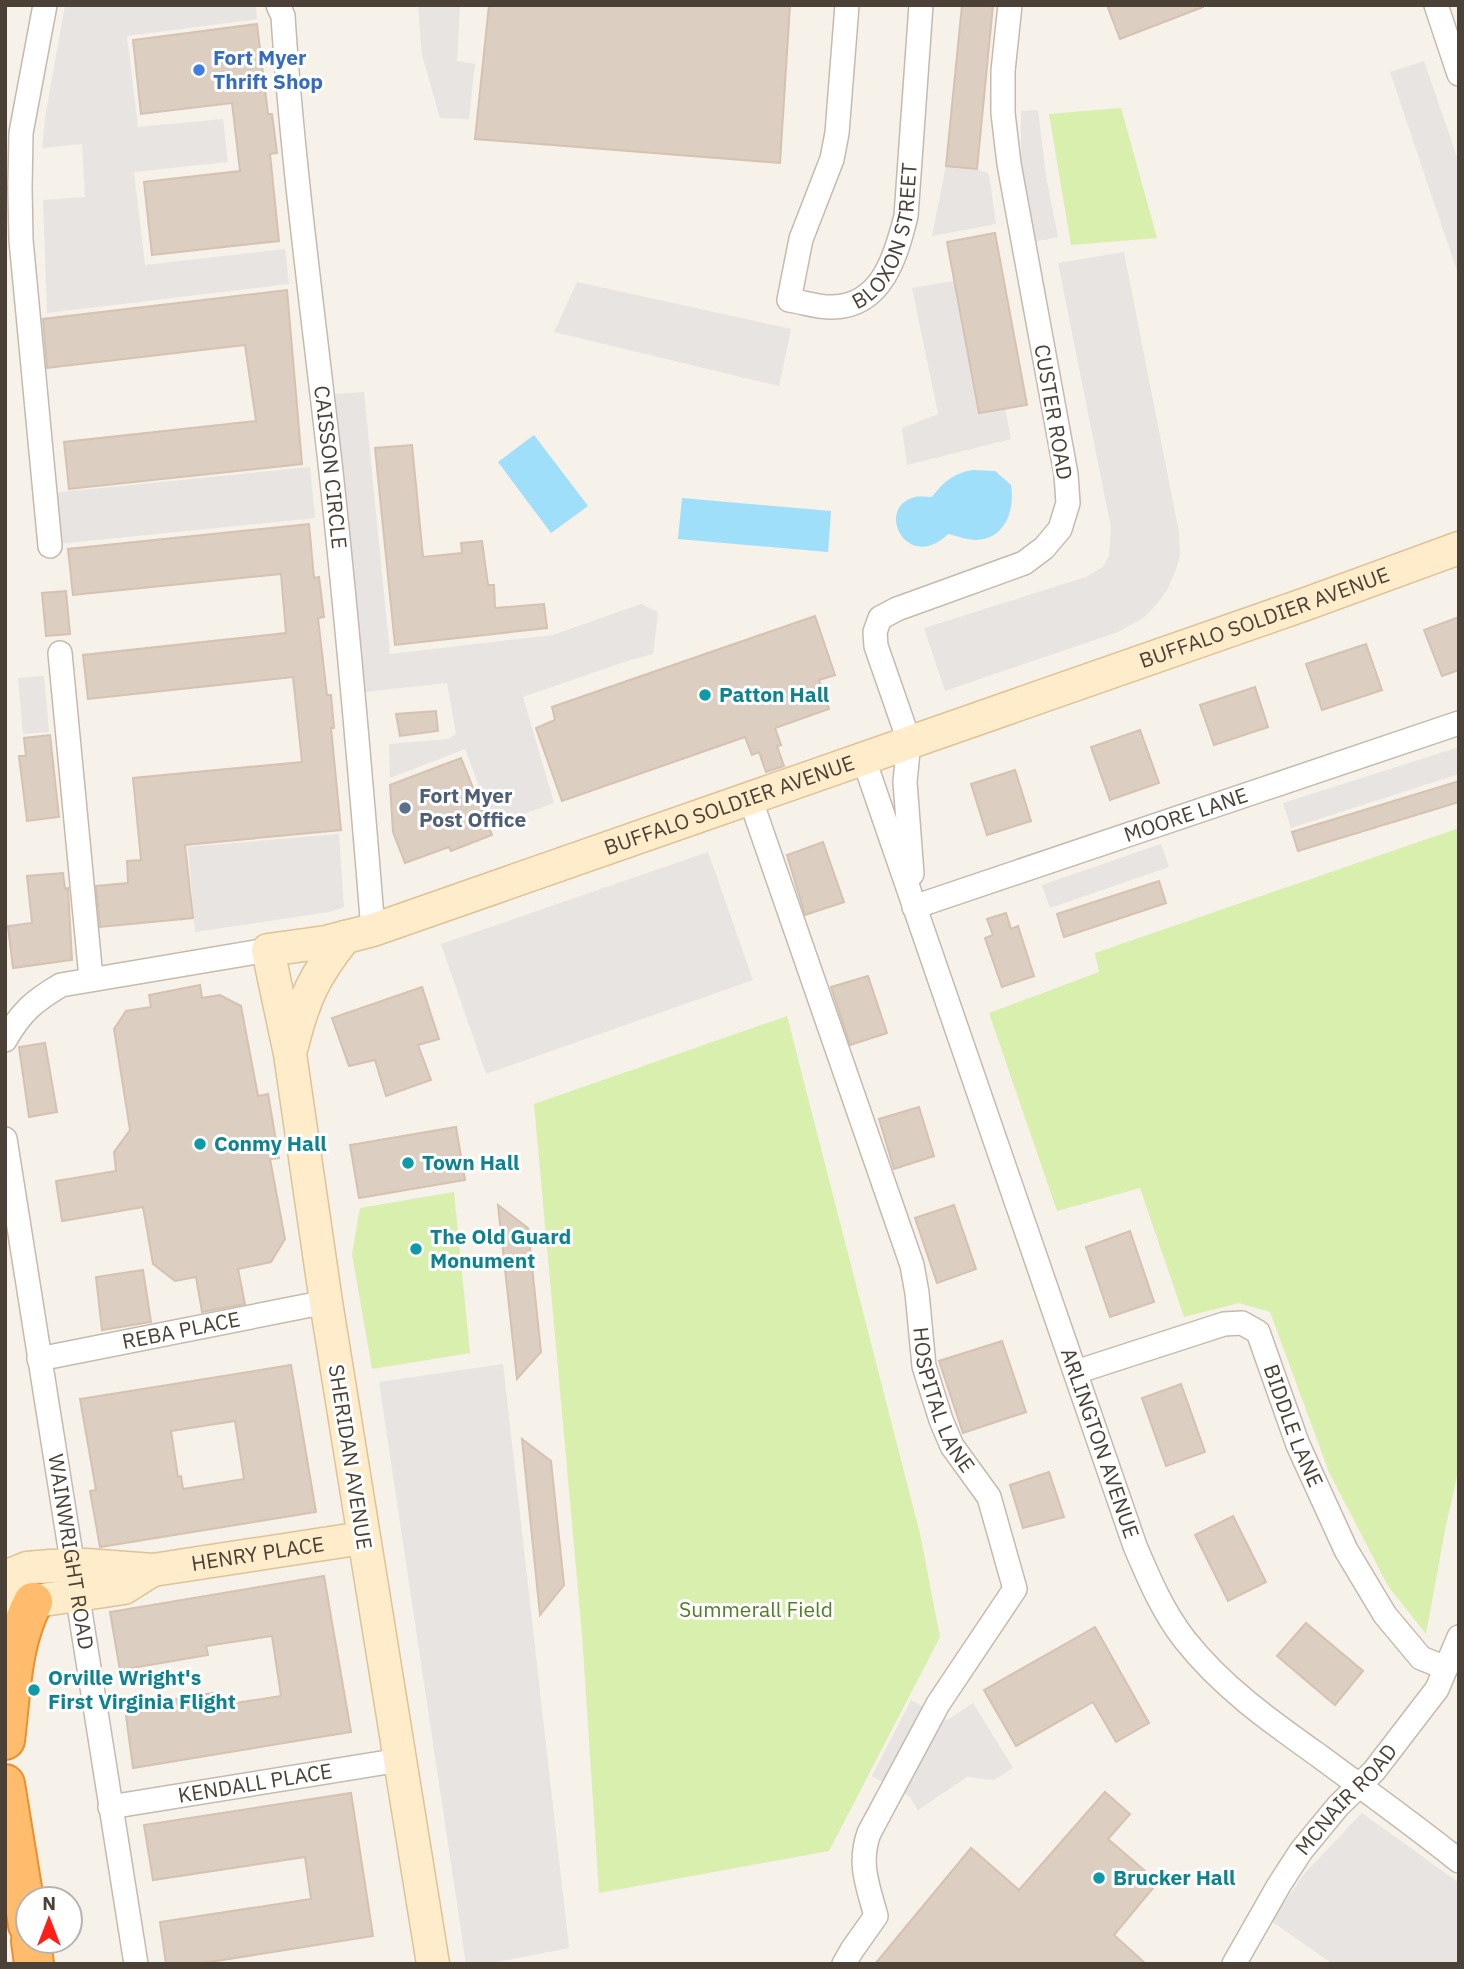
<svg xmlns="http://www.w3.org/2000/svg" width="1464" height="1969" font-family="'IBM Plex Sans',sans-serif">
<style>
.green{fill:#d9efae}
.parking{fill:#e7e4e1}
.water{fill:#a0dff9}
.building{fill:#dccec0;stroke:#d5c2b0;stroke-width:2;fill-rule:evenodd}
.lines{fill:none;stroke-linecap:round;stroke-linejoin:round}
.street-casing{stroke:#c6baae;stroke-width:26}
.secondary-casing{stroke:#dec396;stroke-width:35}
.highway-casing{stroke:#ef8f2b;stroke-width:42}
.street{stroke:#fff;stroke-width:23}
.secondary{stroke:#ffeccb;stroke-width:32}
.highway{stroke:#ffbc6c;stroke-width:38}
.shop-dot{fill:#3f7fe0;stroke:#fff;stroke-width:2.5}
.culture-dot{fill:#0f9aa8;stroke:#fff;stroke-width:2.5}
.service-dot{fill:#5c6f8a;stroke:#fff;stroke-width:2.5}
.labels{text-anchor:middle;stroke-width:6;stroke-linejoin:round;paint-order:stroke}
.shop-label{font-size:21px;font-weight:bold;fill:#366cbe;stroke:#fff;text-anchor:start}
.street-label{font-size:21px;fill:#4b4136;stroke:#fff}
.culture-label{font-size:21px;font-weight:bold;fill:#0d838f;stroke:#fff;text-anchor:start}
.service-label{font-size:21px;font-weight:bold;fill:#4e5e75;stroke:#fff;text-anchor:start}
.park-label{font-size:21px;fill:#517f21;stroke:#fff}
</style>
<rect width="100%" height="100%" fill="#f6f1e9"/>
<g class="green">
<path d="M1121,108L1157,238L1071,245L1049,114Z"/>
<path d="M1459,828V1467L1445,1530L1426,1634L1388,1586L1329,1472L1270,1312L1239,1303L1184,1317L1140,1188L1057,1211L989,1013L1099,972L1095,953Z"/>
<path d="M787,1016L920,1534L940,1637L829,1851L599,1893L582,1634L534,1104Z"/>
<path d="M454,1192L470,1353L372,1369L352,1254L360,1208Z"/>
</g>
<g class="parking">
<path d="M65,5H256L257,19L127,36L138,127L223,119L228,162L134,172L145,265L285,249L289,284L47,313L43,200L85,197L82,144L42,148L46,112Z"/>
<path d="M418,5H460L457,61L475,64L469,119L440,118L422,55Z"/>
<path d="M1424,61L1459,163V277L1390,72Z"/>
<path d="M1038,110L1046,176L1058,237L1034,242L1021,162V111Z"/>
<path d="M946,166L977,169L989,174L996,224L932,236Z"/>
<path d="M1124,252L1179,533L1180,556L1175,572L1167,590L1157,604L1143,618L1118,632L945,691L924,628L1086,577L1103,567L1109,556L1111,528L1058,263Z"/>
<path d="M954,281L979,413L1005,408L1011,439L907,465L902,428L938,414L912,288Z"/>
<path d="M577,282L791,329L779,386L554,332Z"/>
<path d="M364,392L390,654L553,635L641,604L658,612L653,654L630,660L523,697L554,803L494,825L465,749L390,778L389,744L448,739L456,734L447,683L364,692L335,394Z"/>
<path d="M310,467L315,518L57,544L51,493Z"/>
<path d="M44,676L49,732L23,734L18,678Z"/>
<path d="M1459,747V774L1291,828L1283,803Z"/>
<path d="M339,834L344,907L330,912L195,932L188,847Z"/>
<path d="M1161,844L1169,867L1050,908L1042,885Z"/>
<path d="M708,852L753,980L486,1074L441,944Z"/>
<path d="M503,1364L569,1948L487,1964H466L379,1382Z"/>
<path d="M911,1700L947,1720L973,1703L1013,1768L994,1780L967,1777L918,1810L910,1797L872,1776Z"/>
<path d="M1362,1813L1459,1883V1964H1333L1271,1921L1305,1873Z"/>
</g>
<g class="water">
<path d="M534,435L588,506L551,533L498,462Z"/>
<path d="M973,470L995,471L1011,485C1015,509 1006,539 976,540C967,540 957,536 948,534C908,574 873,508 915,497C920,496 927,497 932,497C944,481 954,473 973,470Z"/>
<path d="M682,498L831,511L828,552L678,539Z"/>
</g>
<g class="building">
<path d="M489,5H790L780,163L475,139Z"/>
<path d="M962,5H993L977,169L946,166Z"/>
<path d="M1107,5H1203V7L1120,39Z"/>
<path d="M257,24L268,114H272L277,153L270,154L279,241L152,255L144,182L240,171L232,103L141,114L133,40Z"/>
<path d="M995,233L1027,405L979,413L947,242Z"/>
<path d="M287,290L302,464L69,489L64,442L256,421L245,345L47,368L43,319Z"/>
<path d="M412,445L423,557L462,553L461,543L482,541L488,585H494L495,608L544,604L547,628L395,645L375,448Z"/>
<path d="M309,524L314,578L319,577L324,617L318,618L327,695H331L334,728H331L341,830L185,845L193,918L100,927L96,886L128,883L127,861L141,860L133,778L302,762L293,677L88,699L83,655L286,633L281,574L73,595L68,549Z"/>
<path d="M66,591L70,634L46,636L42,593Z"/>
<path d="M815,616L835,675L819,680L829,709L775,728L781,745L777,746L784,766L766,772L759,752L752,755L745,737L562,801L536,728L555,720L552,707Z"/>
<path d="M1459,617V670L1442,676L1424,630Z"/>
<path d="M1366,644L1382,690L1322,710L1306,664Z"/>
<path d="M1255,687L1268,727L1214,745L1200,705Z"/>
<path d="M436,711L438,731L400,736L396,714Z"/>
<path d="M1140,730L1159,783L1110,800L1091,747Z"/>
<path d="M50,735L59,817L27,821L19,756H26L24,738Z"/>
<path d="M461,758L492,835L451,851L449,847L405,863L393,832L390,785Z"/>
<path d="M1015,770L1031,821L987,835L971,784Z"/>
<path d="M1459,781V802L1298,851L1292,832Z"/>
<path d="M823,842L844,902L805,915L787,855Z"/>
<path d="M63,873L65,889L68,888L72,960L13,968L8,926L32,923L27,876Z"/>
<path d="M1159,881L1166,903L1064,937L1057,914Z"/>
<path d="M1006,913L1011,929L1018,926L1034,976L1002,987L985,938L993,935L987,919Z"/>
<path d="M868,976L887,1033L850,1045L831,987Z"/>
<path d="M200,985L202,998L220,995L241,1006L258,1096L268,1094L279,1158L270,1159L285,1239L271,1262L238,1269L245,1304L202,1312L196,1277L175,1281L153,1264L143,1207L62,1221L56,1181L116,1171L114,1152L130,1130L114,1029L126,1011L151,1007L149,995Z"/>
<path d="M422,987L439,1039L418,1045L431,1080L386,1096L375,1060L349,1066L332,1018Z"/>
<path d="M45,1043L57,1112L29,1117L19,1047Z"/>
<path d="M919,1107L934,1156L894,1169L879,1119Z"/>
<path d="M456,1127L465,1180L359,1198L350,1145Z"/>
<path d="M498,1205L528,1228L541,1352L517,1379Z"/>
<path d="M954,1205L976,1269L937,1283L915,1218Z"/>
<path d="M1130,1231L1154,1302L1110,1317L1086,1247Z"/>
<path d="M143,1270L151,1322L102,1330L96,1277Z"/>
<path d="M1002,1341L1026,1412L963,1433L939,1361Z"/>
<path d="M291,1365L316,1512L100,1547L90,1491L96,1490L80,1399ZM235,1421L244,1479L183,1489L181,1476L178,1477L171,1431Z"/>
<path d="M1181,1384L1205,1452L1166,1466L1142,1398Z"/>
<path d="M522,1439L551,1461L564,1585L540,1615Z"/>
<path d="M1049,1472L1064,1517L1023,1528L1010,1485Z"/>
<path d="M1233,1516L1266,1582L1228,1601L1195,1535Z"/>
<path d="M324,1576L351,1732L133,1768L125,1708L213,1693L216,1706L281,1696L272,1636L206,1646L208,1655L120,1670L110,1612Z"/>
<path d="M1306,1623L1363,1671L1335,1705L1277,1656Z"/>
<path d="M1095,1627L1149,1723L1116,1742L1093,1702L1016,1746L984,1690Z"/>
<path d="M1105,1792L1130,1814L1108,1839L1158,1882L1114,1935L1146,1964H875L971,1848L1019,1890Z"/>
<path d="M351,1793L373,1936L197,1964H166L160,1922L311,1899L305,1857L153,1880L144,1825Z"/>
</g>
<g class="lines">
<defs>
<g id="street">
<path d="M45,5L21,133L20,188L21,240L50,546"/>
<path id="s1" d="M278,5L283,16C293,172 315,326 332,481C348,630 361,780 373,930"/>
<path id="s2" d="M847,5L837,133L832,159L801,239L789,300C803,302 819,308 833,307C882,306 896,256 906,216L921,5"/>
<path d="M1436,5L1459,74"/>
<path d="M60,653L91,978"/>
<path id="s3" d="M863,757L1135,1546C1149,1579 1163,1612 1185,1640C1222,1687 1270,1721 1318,1755C1365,1790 1413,1824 1459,1861"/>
<path id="s4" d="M750,798L912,1265L917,1293L924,1366L941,1420L952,1446L989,1497L1015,1589L938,1704L869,1833C858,1864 868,1886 876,1916L852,1950L844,1964"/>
<path d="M912,874L905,782L909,741L876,646L875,632L880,618L897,609L1024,563L1044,548L1060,529L1068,503L1066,474L1009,164L1003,113V71L1010,5"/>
<path id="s5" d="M914,907L1459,723"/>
<path d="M5,1040C21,1012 34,1001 61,985L268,950"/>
<path id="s6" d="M5,1139L136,1964"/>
<path id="s7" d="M39,1359L326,1302"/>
<path id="s8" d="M1076,1372L1224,1324L1242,1323L1258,1332L1298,1445L1346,1550L1385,1615L1421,1658L1446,1668"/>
<path id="s9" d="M110,1807L400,1760"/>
<path id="s10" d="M1234,1964L1279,1885L1301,1851L1338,1806L1374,1771L1437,1689L1459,1637"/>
</g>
<g id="secondary">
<path d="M292,1046C304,998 314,976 345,937"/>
<path id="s11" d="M5,1577L27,1568L50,1566L86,1565L153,1570L363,1538"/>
<path d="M5,1608L10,1605L124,1588L151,1571"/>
<path id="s12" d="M433,1964L326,1302L290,1054L268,950L326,942L373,930L1303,605L1459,548"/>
</g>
<g id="highway">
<path d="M5,1740C11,1693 11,1644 33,1602"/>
<path d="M5,1784L28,1925"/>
<path d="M31,1941L34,1964"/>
</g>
</defs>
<use href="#street" class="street-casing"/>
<use href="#secondary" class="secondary-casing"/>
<use href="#highway" class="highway-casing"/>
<use href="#street" class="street"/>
<use href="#secondary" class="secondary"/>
<use href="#highway" class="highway"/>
</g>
<circle class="shop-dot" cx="199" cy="70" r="7"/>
<g class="culture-dot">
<circle cx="705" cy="695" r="7"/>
<circle cx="200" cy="1144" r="7"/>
<circle cx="408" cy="1163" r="7"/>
<circle cx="416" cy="1249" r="7"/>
<circle cx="34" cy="1690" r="7"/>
<circle cx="1099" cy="1878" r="7"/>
</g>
<circle class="service-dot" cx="405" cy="808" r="7"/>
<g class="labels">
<g class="shop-label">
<text x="213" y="65">Fort Myer<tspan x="213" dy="24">Thrift Shop</tspan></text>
</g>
<g class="street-label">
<text dy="7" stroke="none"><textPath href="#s2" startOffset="448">BLOXON STREET</textPath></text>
<text transform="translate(1053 412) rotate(80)" y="7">CUSTER ROAD</text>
<text dy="7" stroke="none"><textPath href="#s1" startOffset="466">CAISSON CIRCLE</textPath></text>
<text dy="7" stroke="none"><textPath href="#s12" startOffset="2079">BUFFALO SOLDIER AVENUE</textPath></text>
<text dy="7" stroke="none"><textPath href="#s12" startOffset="1512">BUFFALO SOLDIER AVENUE</textPath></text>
<text dy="7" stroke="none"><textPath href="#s5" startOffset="287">MOORE LANE</textPath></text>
<text dy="7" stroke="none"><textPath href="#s7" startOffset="145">REBA PLACE</textPath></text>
<text dy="7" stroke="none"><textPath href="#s4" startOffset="634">HOSPITAL LANE</textPath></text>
<text dy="7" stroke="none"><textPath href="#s8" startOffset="292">BIDDLE LANE</textPath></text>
<text dy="7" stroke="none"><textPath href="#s3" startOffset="726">ARLINGTON AVENUE</textPath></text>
<text transform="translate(350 1457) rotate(81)" y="7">SHERIDAN AVENUE</text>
<text dy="7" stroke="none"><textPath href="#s6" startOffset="418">WAINWRIGHT ROAD</textPath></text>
<text dy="7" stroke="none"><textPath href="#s11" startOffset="256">HENRY PLACE</textPath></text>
<text dy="7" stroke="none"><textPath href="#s9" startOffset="147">KENDALL PLACE</textPath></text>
<text dy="7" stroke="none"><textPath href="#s10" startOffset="200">MCNAIR ROAD</textPath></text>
</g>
<g class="culture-label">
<text x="719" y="702">Patton Hall</text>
<text x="214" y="1151">Conmy Hall</text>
<text x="422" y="1170">Town Hall</text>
<text x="430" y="1244">The Old Guard<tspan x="430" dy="24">Monument</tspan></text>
<text x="48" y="1685">Orville Wright's<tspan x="48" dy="24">First Virginia Flight</tspan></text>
<text x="1113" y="1885">Brucker Hall</text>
</g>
<g class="service-label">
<text x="419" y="803">Fort Myer<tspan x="419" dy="24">Post Office</tspan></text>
</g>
<g class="park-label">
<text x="756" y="1617">Summerall Field</text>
</g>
</g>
<rect width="1464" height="1969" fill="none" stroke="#4b4136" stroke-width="14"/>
<g transform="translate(49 1920)"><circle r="33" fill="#ffffff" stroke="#b7b3af" stroke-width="2"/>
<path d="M0-5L12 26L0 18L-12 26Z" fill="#ff1e18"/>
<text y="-10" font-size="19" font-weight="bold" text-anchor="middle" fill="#4b4136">N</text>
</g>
</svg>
